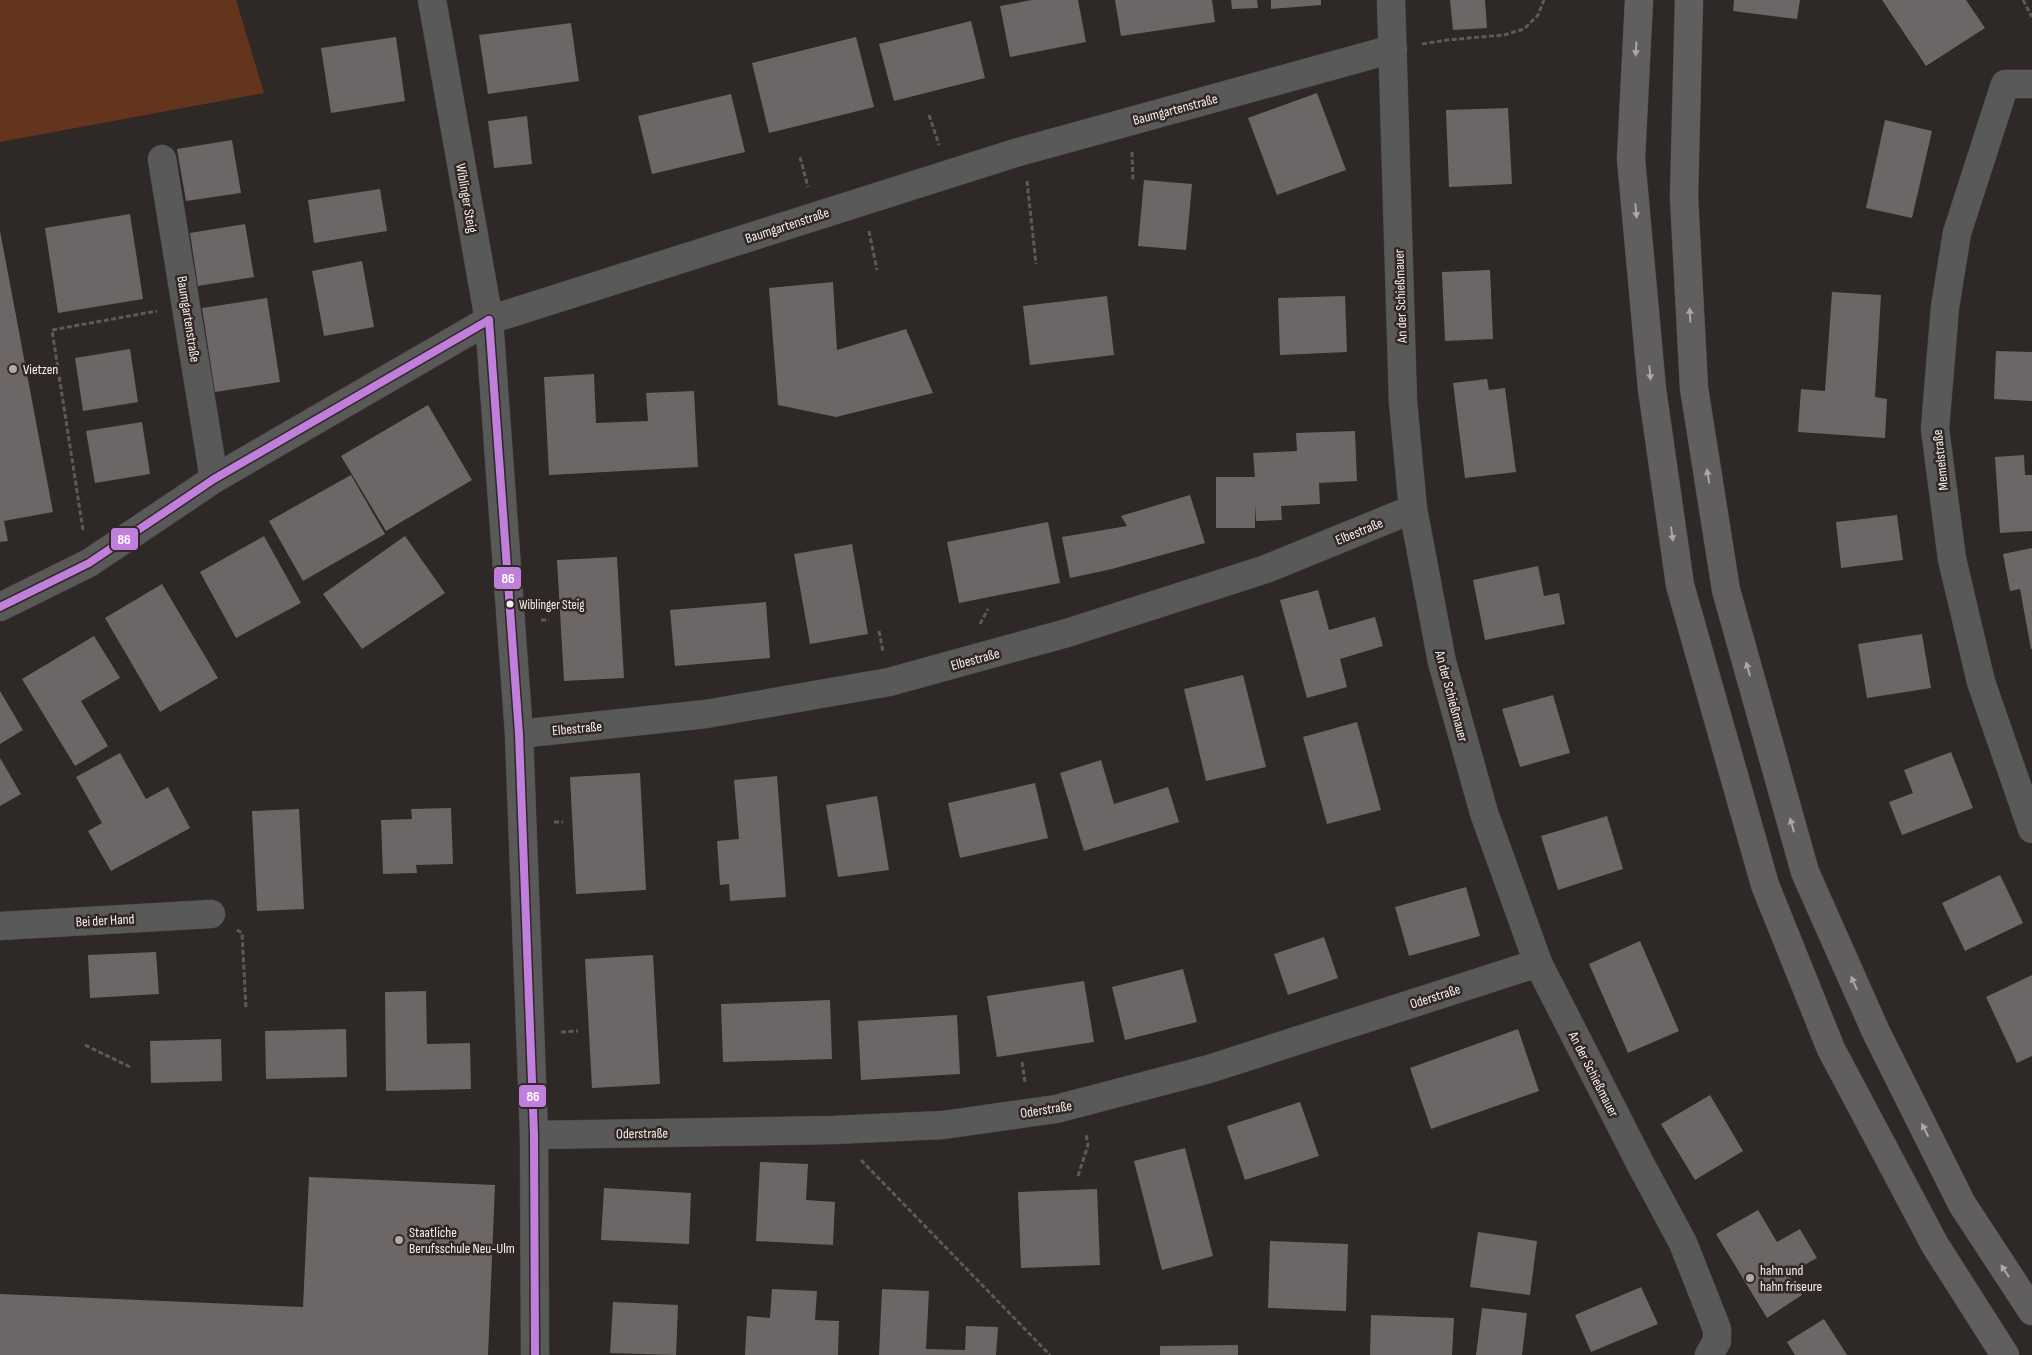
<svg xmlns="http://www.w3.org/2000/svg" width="2032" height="1355" font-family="'Sofia Sans Condensed',sans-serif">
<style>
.green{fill:#64341d}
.building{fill:#6c6766}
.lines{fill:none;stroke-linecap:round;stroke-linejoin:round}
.minor-casing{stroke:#494544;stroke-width:29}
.highway-casing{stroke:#494544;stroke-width:29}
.path{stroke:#5c5a5a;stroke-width:3;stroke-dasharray:5 2.5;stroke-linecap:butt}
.minor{stroke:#59595a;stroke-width:28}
.highway{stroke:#605e5f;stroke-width:28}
.bus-1-casing{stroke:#312724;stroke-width:11}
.bus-1{stroke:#c07fdc;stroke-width:8}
.oneway{fill:#aba7a6}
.poi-dot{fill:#b0aaa8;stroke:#312724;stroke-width:2}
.bus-dot{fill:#f6f0ed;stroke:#312724;stroke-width:2}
.labels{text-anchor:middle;stroke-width:5;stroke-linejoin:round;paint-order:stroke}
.bus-label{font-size:13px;fill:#f6f0ed;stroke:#312724;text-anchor:start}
.street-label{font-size:14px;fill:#f6f0ed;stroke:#312724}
.poi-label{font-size:14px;fill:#f6f0ed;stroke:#312724;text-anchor:start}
.line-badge{stroke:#312724;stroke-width:2}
.badge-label{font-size:14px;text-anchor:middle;font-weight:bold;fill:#fff}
</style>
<rect width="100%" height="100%" fill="#2e2827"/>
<path class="green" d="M0,0H236L264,93L0,142Z"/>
<g class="building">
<path d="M1032,0H1078L1086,42L1010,57L1000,6Z"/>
<path d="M1115,0H1212L1215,22L1121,36Z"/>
<path d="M1231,0H1257L1258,8L1232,9Z"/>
<path d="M1271,0H1321V5L1271,9Z"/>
<path d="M1450,0H1485L1487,28L1453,30Z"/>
<path d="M1734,0H1800L1797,19L1733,11Z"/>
<path d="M1882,0H1966L1985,28L1926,66Z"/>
<path d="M971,21L985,78L894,101L879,44Z"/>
<path d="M571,23L579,81L488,94L479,35Z"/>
<path d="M396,37L405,101L331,113L321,48Z"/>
<path d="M856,37L874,107L769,133L752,63Z"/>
<path d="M1317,93L1346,170L1277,195L1248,118Z"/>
<path d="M731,94L745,152L652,174L638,116Z"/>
<path d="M1508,108L1512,184L1449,187L1446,110Z"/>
<path d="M527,116L532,164L494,168L488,121Z"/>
<path d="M1885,120L1932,131L1912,218L1866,208Z"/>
<path d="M232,140L241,193L186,201L177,149Z"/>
<path d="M1144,180L1192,184L1186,250L1138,246Z"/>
<path d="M380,189L387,231L314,243L308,200Z"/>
<path d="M130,214L143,299L58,313L45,228Z"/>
<path d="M245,224L254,277L198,286L190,233Z"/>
<path d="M0,231L53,512L4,521L8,541L0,542Z"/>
<path d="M362,261L374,327L324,336L312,271Z"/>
<path d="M1490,270L1493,339L1445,341L1442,272Z"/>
<path d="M833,282L837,350L906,329L933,393L836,417L778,405L769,288Z"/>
<path d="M1832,292L1881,295L1875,397L1887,399L1885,438L1798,432L1801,389L1825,391Z"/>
<path d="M1107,296L1114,355L1030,365L1023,306Z"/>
<path d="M1345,296L1347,352L1280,355L1278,298Z"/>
<path d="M267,298L280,382L215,392L202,308Z"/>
<path d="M130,349L138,402L83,411L75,358Z"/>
<path d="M1996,351L2032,352V401L1994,399Z"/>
<path d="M594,374L596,423L648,421L646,393L694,391L698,467L549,475L544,377Z"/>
<path d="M1487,379L1489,390L1505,388L1516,472L1465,478L1453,383Z"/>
<path d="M428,405L472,480L386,531L341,456Z"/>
<path d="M142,422L150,474L95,483L86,431Z"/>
<path d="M1355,431L1357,481L1319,483L1320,504L1281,506L1282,520L1256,521L1255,504V528H1216V477H1255L1253,453L1297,451L1296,433Z"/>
<path d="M2024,455L2025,475H2032V531L2000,533L1995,457Z"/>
<path d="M351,475L385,534L303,581L269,521Z"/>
<path d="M1190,495L1205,543L1112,569L1070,578L1062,537L1127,526L1121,516Z"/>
<path d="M1897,515L1903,560L1841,568L1836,522Z"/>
<path d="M1048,522L1060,583L959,603L947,542Z"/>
<path d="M264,536L301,603L236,638L200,572Z"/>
<path d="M405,536L445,593L362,649L323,594Z"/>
<path d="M852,544L868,634L810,644L794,554Z"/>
<path d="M2032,548V649H2031L2020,589L2010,591L2003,554Z"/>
<path d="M617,557L624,678L564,681L557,560Z"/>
<path d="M1538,566L1544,596L1559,593L1565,624L1485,640L1473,580Z"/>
<path d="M162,584L218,678L160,712L105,618Z"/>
<path d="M1318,590L1329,630L1375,617L1383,646L1340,659L1347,687L1307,698L1280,600Z"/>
<path d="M766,602L770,658L675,666L670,610Z"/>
<path d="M1922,634L1931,688L1867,698L1858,644Z"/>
<path d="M94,636L120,678L81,701L108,746L75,766L22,679Z"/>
<path d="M1243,675L1266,767L1206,781L1184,689Z"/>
<path d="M0,691L23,730L0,744Z"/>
<path d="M1553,695L1570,753L1520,767L1502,709Z"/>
<path d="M1357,722L1381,810L1327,824L1303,737Z"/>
<path d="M1951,752L1973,808L1902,835L1889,802L1913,793L1904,770Z"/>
<path d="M120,753L146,799L168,787L190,828L111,871L88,831L102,823L76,777Z"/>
<path d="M0,758L21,794L0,806Z"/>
<path d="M1101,760L1114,804L1168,787L1179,822L1084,851L1060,773Z"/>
<path d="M640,773L646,890L576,894L570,777Z"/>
<path d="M777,776L786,897L730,901L729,884L720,885L717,841L739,839L734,780Z"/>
<path d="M1035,783L1048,838L960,858L948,803Z"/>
<path d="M877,796L889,870L838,877L826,805Z"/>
<path d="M451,808L453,864L416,865L417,873L383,874L381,820L412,819L411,809Z"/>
<path d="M299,809L304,909L257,911L252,811Z"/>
<path d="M1607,816L1623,869L1558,890L1541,836Z"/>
<path d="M2000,875L2023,923L1965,951L1942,903Z"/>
<path d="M1466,887L1480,936L1409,956L1395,907Z"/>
<path d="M1324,937L1338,978L1288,995L1274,954Z"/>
<path d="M1640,941L1679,1031L1628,1053L1589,964Z"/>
<path d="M156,952L159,994L90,998L88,955Z"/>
<path d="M653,955L660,1084L592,1088L585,959Z"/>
<path d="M1183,969L1197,1022L1125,1040L1112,987Z"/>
<path d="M2032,975V1056L2017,1063L1986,997Z"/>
<path d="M1084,981L1094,1042L997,1057L987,996Z"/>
<path d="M426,991L427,1044L470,1043L471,1089L386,1091L385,992Z"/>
<path d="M830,1000L832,1059L723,1062L721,1004Z"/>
<path d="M957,1015L960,1074L861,1080L858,1021Z"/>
<path d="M346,1029L347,1077L266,1079L265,1031Z"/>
<path d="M1518,1029L1539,1091L1431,1129L1410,1068Z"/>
<path d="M221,1039L222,1081L151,1083L150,1041Z"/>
<path d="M1710,1095L1743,1151L1695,1180L1661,1124Z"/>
<path d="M1300,1102L1319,1156L1245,1180L1227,1126Z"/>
<path d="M1185,1148L1213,1256L1162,1270L1134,1161Z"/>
<path d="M760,1162L808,1164L806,1200L835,1202L833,1245L756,1241Z"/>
<path d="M309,1177L495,1185L488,1355H0V1294L303,1307Z"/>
<path d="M604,1188L691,1193L689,1244L601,1240Z"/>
<path d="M1097,1189L1100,1265L1021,1268L1018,1192Z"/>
<path d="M1758,1210L1777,1242L1800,1229L1817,1258L1788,1274L1802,1295L1767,1318L1716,1234Z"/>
<path d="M1478,1232L1537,1241L1530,1295L1470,1287Z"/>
<path d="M1270,1241L1348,1244L1346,1311L1268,1308Z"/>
<path d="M1641,1287L1658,1324L1591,1352L1575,1315Z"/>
<path d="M772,1289L817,1291L815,1320L839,1321L838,1355H745L747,1316L770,1318Z"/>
<path d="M882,1289L929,1291L926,1349L965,1350L966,1326L998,1327L996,1355H879Z"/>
<path d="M613,1302L678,1305L676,1355L610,1353Z"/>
<path d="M1482,1308L1527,1313L1522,1355H1476Z"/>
<path d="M1371,1315L1454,1318L1452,1355H1370Z"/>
<path d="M1824,1319L1847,1355H1795L1787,1342Z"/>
<path d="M1238,1345V1355H1160V1346Z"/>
</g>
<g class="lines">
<defs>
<g id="minor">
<path d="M432,0L489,320L519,734L534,1135L535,1355"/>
<path d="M1391,0L1403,402L1413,509L1442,662L1484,813L1538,963L1641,1165L1683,1243L1717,1329V1341L1709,1355"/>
<path d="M2032,84H2005L1957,233L1945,307L1935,429L1952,559L1981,682L2032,829"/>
<path d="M162,159L214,479"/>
<path d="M0,607L89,563L214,479L489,320L1015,153L1393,49"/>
<path d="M519,734L706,714L889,682L1067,633L1266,569L1413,509"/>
<path d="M0,926L211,914"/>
<path d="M534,1135L833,1130L943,1125L1056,1109L1209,1069L1538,963"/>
</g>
<g id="highway">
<path d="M1639,0L1631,159L1652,389L1680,585L1765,885L1831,1049L1935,1245L2005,1355"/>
<path d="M1689,0L1684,197L1694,388L1726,590L1805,872L1876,1032L1962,1204L2032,1311"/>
</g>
</defs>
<use href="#minor" class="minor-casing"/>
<use href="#highway" class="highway-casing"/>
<g class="path">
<path d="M2023,0L2032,17"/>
<path d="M1422,44L1447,40L1504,35L1524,29L1538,15L1544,0"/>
<path d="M929,115L939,145"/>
<path d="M1132,152L1133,182"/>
<path d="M800,157L808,187"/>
<path d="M1027,181L1036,264"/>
<path d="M869,231L877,270"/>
<path d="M83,530L52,330L157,311"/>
<path d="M541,620H549"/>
<path d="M980,624L988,609"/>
<path d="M879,631L883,652"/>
<path d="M554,822H563"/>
<path d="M237,930L242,933L246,1008"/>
<path d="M561,1032L578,1031"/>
<path d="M85,1045L130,1067"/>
<path d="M1022,1062L1025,1082"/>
<path d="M861,1160L1050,1355"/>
<path d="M1078,1176L1088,1145L1086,1134"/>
</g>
<use href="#minor" class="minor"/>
<use href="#highway" class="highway"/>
<defs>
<g id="bus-1">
<path d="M489,320L519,734L534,1135L535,1355"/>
<path d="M0,607L89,563L214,479L489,320"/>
</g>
</defs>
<use href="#bus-1" class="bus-1-casing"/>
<use href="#bus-1" class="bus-1"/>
</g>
<defs><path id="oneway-solid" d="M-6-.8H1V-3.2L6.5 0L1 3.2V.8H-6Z" transform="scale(1.25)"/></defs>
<g class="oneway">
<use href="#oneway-solid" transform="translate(1636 49) rotate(93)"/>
<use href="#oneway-solid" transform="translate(1636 211) rotate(85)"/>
<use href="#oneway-solid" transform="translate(1690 315) rotate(-93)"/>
<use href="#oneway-solid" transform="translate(1650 373) rotate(85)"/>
<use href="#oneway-solid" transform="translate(1708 476) rotate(-99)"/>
<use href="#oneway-solid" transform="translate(1672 534) rotate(82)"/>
<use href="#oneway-solid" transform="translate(1748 669) rotate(-106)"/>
<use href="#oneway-solid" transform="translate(1792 825) rotate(-106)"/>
<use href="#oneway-solid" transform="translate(1854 983) rotate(-114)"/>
<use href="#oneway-solid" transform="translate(1925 1130) rotate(-117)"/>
<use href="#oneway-solid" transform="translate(2005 1271) rotate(-123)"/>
</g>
<g class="poi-dot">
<circle cx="13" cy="369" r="5"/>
<circle cx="399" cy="1240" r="5"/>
<circle cx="1750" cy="1278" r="5"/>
</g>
<circle class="bus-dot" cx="510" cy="604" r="4.5"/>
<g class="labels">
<g class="bus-label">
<text x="519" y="609">Wiblinger Steig</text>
</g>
<g class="street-label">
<text transform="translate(1175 109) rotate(-15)" y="5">Baumgartenstraße</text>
<text transform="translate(467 198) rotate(80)" y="5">Wiblinger Steig</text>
<text transform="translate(787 225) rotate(-18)" y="5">Baumgartenstraße</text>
<text transform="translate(1400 296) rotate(-92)" y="5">An der Schießmauer</text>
<text transform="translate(189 319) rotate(81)" y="5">Baumgartenstraße</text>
<text transform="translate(1940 460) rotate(-96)" y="5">Memelstraße</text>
<text transform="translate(1359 531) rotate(-22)" y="5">Elbestraße</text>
<text transform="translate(975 659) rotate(-15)" y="5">Elbestraße</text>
<text transform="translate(1452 696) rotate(75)" y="5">An der Schießmauer</text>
<text transform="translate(577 728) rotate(-5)" y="5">Elbestraße</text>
<text transform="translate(105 920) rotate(-3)" y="5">Bei der Hand</text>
<text transform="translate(1435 996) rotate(-18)" y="5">Oderstraße</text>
<text transform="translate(1594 1074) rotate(63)" y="5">An der Schießmauer</text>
<text transform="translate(1046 1109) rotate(-9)" y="5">Oderstraße</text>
<text transform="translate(642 1133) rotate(-1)" y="5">Oderstraße</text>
</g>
<g class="poi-label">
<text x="23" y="374">Vietzen</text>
<text x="409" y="1237">Staatliche<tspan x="409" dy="16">Berufsschule Neu-Ulm</tspan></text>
<text x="1760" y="1275">hahn und<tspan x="1760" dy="16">hahn friseure</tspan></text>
</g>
</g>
<g class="line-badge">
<rect x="110" y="527" width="29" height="24" rx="5" fill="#c07fdc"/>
<rect x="493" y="566" width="29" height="24" rx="5" fill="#c07fdc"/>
<rect x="518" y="1084" width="29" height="24" rx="5" fill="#c07fdc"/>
</g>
<g class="badge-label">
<text x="124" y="544">86</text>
<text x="508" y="583">86</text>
<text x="533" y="1101">86</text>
</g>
</svg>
